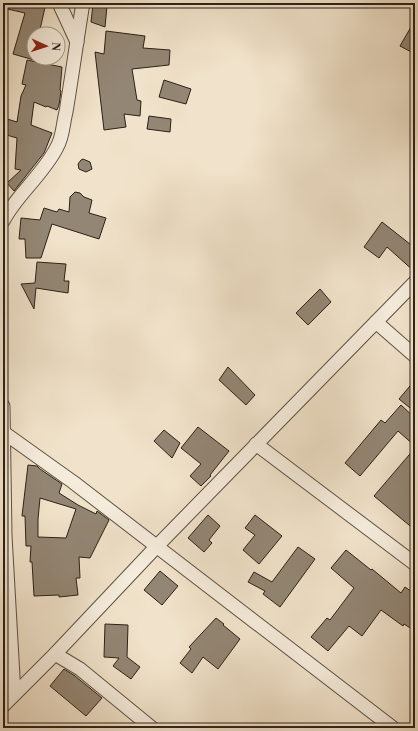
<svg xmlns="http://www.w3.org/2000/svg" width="418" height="731" font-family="'Libre Bodoni',serif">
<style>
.building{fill:#938674;stroke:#2d2116;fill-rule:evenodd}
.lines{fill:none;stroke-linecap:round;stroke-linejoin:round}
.street-casing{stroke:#5e5243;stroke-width:15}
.street{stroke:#f6eddd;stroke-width:13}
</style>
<rect width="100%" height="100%" fill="#f1e3cb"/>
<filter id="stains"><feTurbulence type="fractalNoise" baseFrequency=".005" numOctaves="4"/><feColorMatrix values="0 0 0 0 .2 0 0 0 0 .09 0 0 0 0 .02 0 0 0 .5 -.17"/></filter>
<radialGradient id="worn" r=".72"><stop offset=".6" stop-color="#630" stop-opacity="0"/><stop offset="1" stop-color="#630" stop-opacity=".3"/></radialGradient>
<g class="building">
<path d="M3,3H46L39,34H34V60L13,54L25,13L3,8Z"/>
<path d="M93,4L107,6L105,27L91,22Z"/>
<path d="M415,20V54L400,46Z"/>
<path d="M106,31L145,36L143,48L170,50L169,65L132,69L137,100L141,101L140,116L124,114L126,127L104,130L95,52L104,54Z"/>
<path d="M27,60L62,67L60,90L61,91L59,105L57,110L47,106L46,107L34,102L31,125L52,133L44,153L14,191L7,183L21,170L15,169L17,138L3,134L7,119L17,122L21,96L26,85L22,84Z"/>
<path d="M164,80L191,89L186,104L159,97Z"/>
<path d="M149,116L171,119L170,132L147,129Z"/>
<path d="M83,159L90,162L92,169L86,172L79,169L78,164L81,160Z"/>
<path d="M75,192L80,193L84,197L92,200L89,213L106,218L99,239L52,224L41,258H26L25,239H19L21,218L40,220L44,208L57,212L59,209L69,212L70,197Z"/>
<path d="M382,222L415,248V272L387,247L379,258L364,247Z"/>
<path d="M37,262L66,264L64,281H69L68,293L36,288L34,309L21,284L35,283Z"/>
<path d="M320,289L331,302L308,325L296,313Z"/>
<path d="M228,367L255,395L246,405L219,380Z"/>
<path d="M415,380V412L399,399Z"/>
<path d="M401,405L415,418V446L398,431L360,476L345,463L381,420L385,423Z"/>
<path d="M198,427L229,451L210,475L211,476L201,486L190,476L201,464L181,448Z"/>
<path d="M164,430L180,443L172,458L154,441Z"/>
<path d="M415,448V530L374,496Z"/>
<path d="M28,465L37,466L40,469L62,484L59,493L78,505L96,514L97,511L109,520L90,558L79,557L80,578H76L78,595L59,597V595L34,596L32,562H30L31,546H26L25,516H22ZM40,498L76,509L66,538L38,537V519Z"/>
<path d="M208,515L220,526L209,540L212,543L204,552L188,538Z"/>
<path d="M255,515L282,536L259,564L243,550L255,535L245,528Z"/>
<path d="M298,547L315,559L280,607L263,594L265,591L248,582L254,572L272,582Z"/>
<path d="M346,550L371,570L372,569L401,593L405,587L415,594V631L404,624L403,626L381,610L362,636L349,626L328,651L311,637L327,618L330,620L354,588L331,568Z"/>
<path d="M160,571L178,586L162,605L144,590Z"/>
<path d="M216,618L224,624L223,625L240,639L218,669L203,657L192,673L180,663L191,649L189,647Z"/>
<path d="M105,624L128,625L127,657L140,667L131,679L113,666L119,658L104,657Z"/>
<path d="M64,669L75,676L102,698L86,716L50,686Z"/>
</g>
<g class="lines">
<defs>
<g id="street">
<path d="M59,3L77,42"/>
<path d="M3,221C17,194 43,175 57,147C63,137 63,123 66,112C72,76 77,39 83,3"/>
<path d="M376,322L415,356"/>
<path d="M3,406L5,536L14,694"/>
<path d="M3,432L73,482L393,728"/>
<path d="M256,444L415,564"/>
<path d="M55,654L80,669L152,728"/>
<path d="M3,706L55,654L157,546L415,282"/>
</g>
</defs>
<use href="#street" class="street-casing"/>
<use href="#street" class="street"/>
</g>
<rect width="418" height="731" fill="none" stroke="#f1e3cb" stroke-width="16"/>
<rect x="4" y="4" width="410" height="723" fill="none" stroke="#2d2116" stroke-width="2"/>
<rect x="8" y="8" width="402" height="715" fill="none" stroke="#2d2116"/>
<g transform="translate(46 46) rotate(93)"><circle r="19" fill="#f6eddd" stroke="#a69b8d"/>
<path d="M0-3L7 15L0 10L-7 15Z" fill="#8f2418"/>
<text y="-6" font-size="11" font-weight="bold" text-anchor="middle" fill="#2d2116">N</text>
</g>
<rect width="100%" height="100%" filter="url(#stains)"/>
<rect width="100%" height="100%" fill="url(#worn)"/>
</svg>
